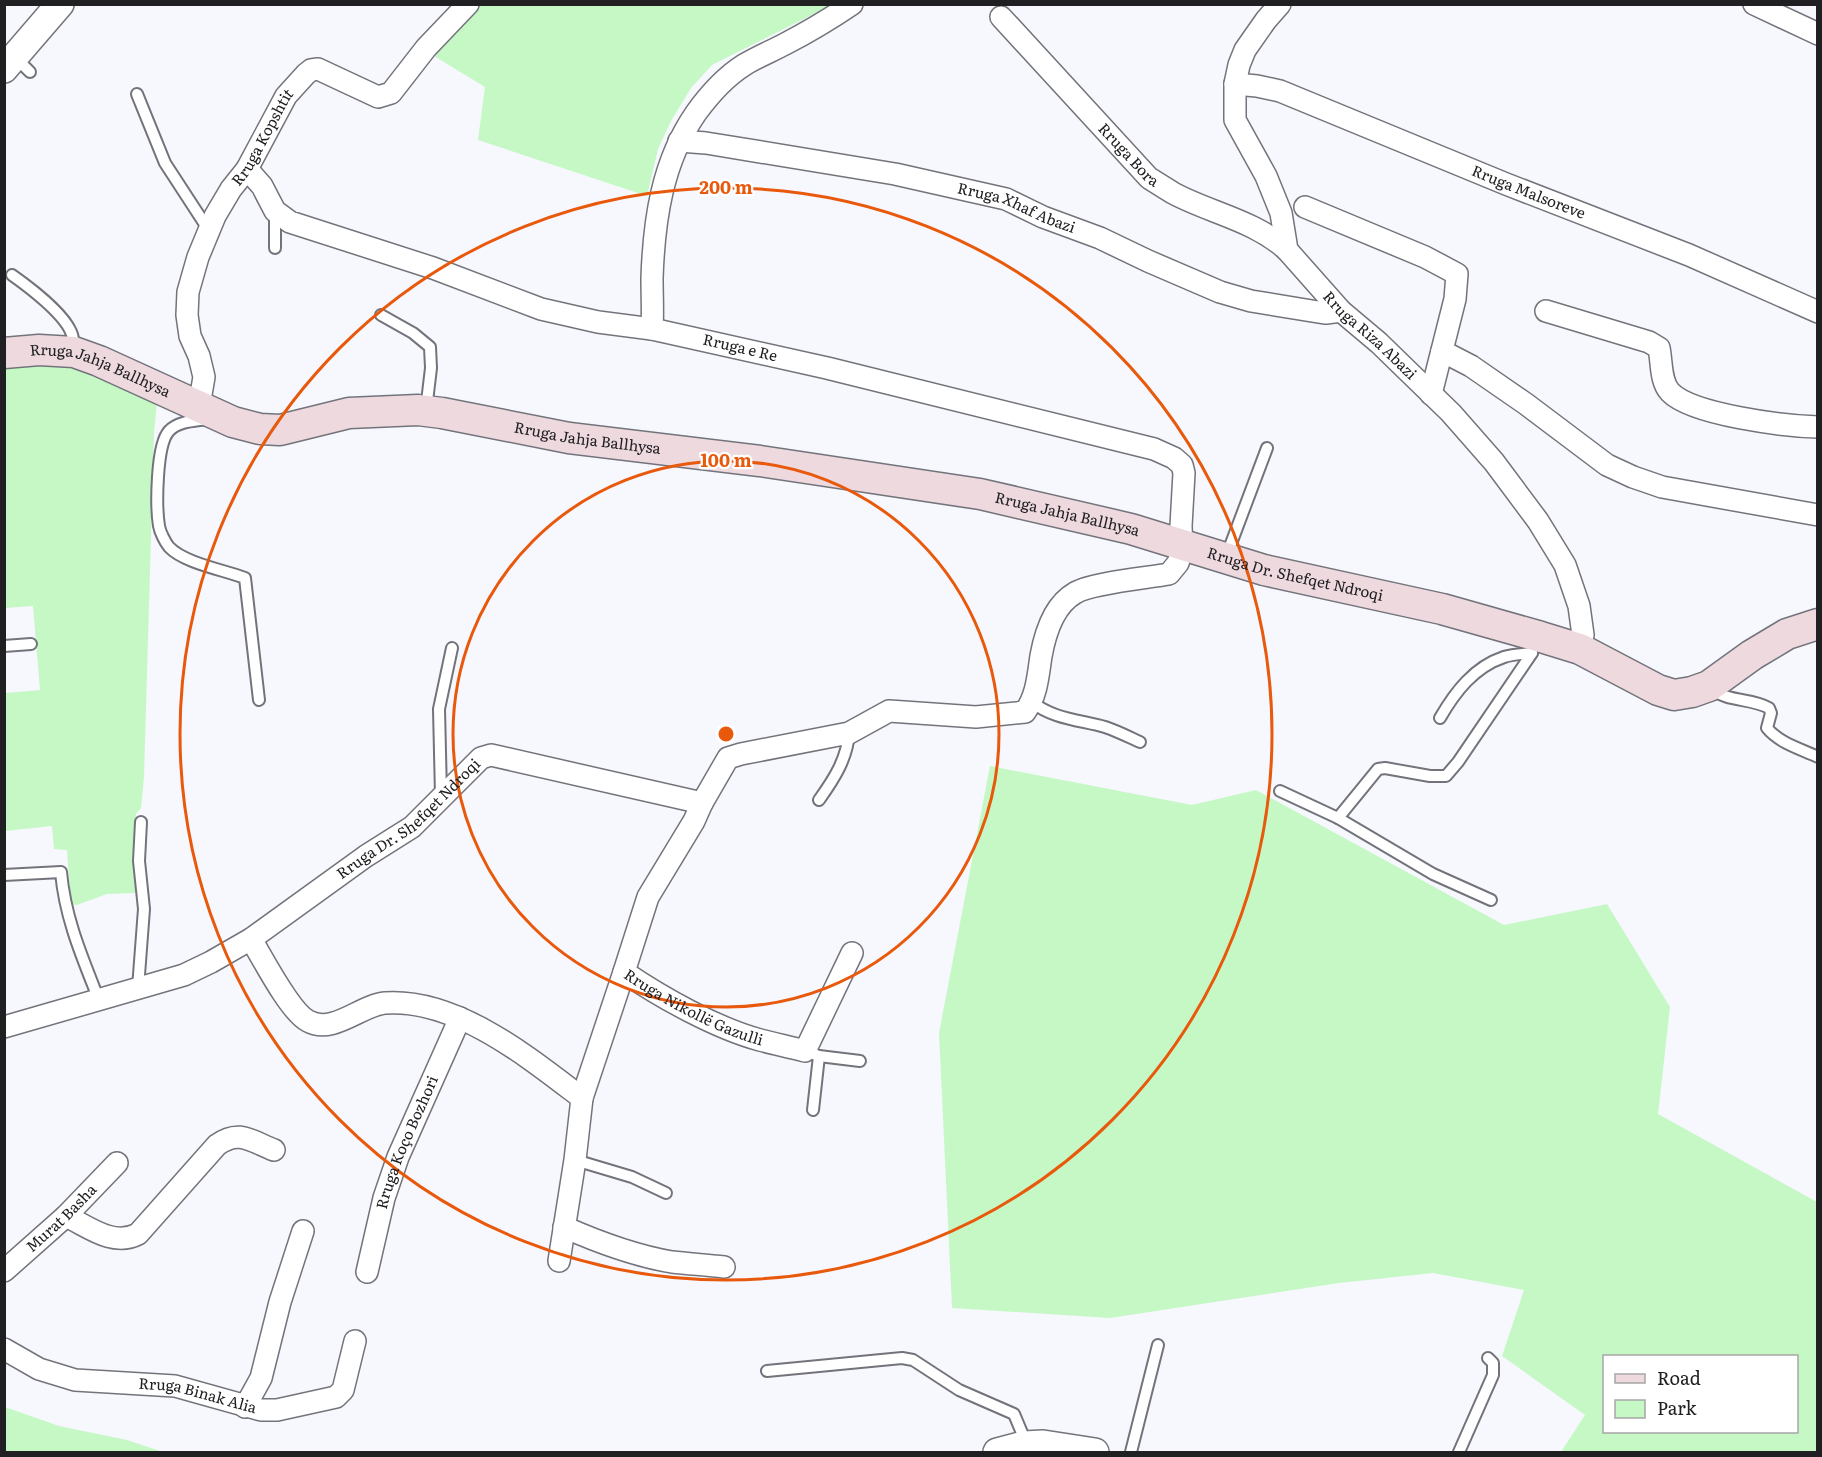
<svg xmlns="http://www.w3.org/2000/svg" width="1822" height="1457" font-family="Literata,serif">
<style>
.green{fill:#c6f8c6;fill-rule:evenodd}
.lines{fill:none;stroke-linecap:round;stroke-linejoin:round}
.service-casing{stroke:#73747b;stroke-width:14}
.minor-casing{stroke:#73747b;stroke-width:24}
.tertiary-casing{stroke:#73747b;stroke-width:30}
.secondary-casing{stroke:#73747b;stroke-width:33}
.service{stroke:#fff;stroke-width:10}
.minor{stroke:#fff;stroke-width:21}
.tertiary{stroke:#fff;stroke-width:27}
.secondary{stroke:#eed9df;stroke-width:30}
.ring{fill:none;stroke:#e8590c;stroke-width:3}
.labels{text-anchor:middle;stroke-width:4.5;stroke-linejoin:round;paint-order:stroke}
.street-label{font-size:15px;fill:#202023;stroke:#fff}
.centre{fill:#e8590c;stroke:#fff;stroke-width:3}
.ring-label{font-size:18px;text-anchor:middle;font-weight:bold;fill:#e8590c;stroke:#fff;stroke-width:4.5;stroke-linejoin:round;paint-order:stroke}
</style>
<rect width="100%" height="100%" fill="#f7f7fe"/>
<g class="green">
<path d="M452,5H832L712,65L691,88L671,121L658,149L647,196L478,140L485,87L416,45Z"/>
<path d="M33,364L78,365L157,402L154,433L144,777L141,808L136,814L135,893L107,894L77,905L71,904L67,850L54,849L52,826L5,831V693L40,690L33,606L5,608V366Z"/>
<path d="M990,766L1192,805L1256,790L1504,925L1607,904L1670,1007L1658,1114L1817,1202V1452H1561L1585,1415L1502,1356L1524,1290L1433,1273L1339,1283L1110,1318L952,1308L939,1033ZM1796,1356V1432H1604V1356Z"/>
<path d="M5,1407L59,1426L127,1440L163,1452H5Z"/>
</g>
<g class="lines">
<defs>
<g id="service">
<path d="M16,58L30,72"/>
<path d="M137,94L165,163L208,229"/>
<path d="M275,211V248"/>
<path d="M12,275C29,287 63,313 71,332C74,337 73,345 74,351"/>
<path d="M381,315L413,333L430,347L431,368L426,410"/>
<path d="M207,419C195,421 178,421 169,431C156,445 156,507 159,526C160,532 165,542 169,547C184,563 224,570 245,578L259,700"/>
<path d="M1226,557L1267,448"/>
<path d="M4,646L31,644"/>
<path d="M1712,689C1727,702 1751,698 1769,708L1771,713L1767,728C1779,743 1801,749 1818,757"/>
<path d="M1032,702C1053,719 1080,720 1105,727C1117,731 1129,737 1140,742"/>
<path d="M1440,718C1455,692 1474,667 1504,657C1513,654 1523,654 1532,653"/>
<path d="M1280,791L1338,818L1433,874L1491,900"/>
<path d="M441,795L439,709L452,648"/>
<path d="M819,800C834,779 847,759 849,733"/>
<path d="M1338,818L1378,769L1385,768L1430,776H1446L1458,762L1532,653"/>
<path d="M4,875L61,872C65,918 82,957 99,1000"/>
<path d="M138,988L144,909L139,861L141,822"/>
<path d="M805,1051L819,1056L860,1061"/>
<path d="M813,1110L819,1056"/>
<path d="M575,1160L632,1177L666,1193"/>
<path d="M767,1371L902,1358L913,1360L959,1390L1014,1414L1022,1433L1024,1445"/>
<path d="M1131,1452L1158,1345"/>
<path d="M1459,1452L1493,1375V1363L1488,1358"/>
</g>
<g id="minor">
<path id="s1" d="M1280,4L1266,20L1245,50L1239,65L1235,84V120L1266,176L1281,213L1287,250L1341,311L1379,343L1451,413L1494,462L1538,521L1565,565L1579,606L1583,635L1580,649"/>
<path d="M1754,4L1818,34"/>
<path id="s2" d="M1001,17L1149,178C1157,183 1165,188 1173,193C1210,213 1254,220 1287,250"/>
<path id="s3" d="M1235,84L1257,86L1280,91L1506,184L1689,255L1818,312"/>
<path id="s4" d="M679,141L706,143L895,174L1006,199L1043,217L1100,238L1148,261L1220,292L1251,301L1312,311L1326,313L1341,311"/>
<path d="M1305,207L1425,257L1457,274L1455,299L1431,394"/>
<path d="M1546,311L1649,342L1659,348C1662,362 1660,381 1670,392C1692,415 1785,426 1818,427"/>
<path d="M652,329C653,312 652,295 652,278C654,220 662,162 696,113C709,95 725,77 744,65C757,57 772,51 785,44C808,32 830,19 852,4"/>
<path d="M1442,351L1471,366L1526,404L1607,465L1633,477L1662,487L1818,515"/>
<path id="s5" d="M199,406L204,377L199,356L190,336L187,315L188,292L198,257L215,216L231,189L247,169L286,96L306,74L311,70L318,69L378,97L391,93L426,48L468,4"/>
<path id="s6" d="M702,803L694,821L648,897L624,972C662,998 716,1028 760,1040C775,1044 790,1047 805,1051L852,953"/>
<path d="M251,939C263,959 290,1012 308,1021C333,1035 361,1005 385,1003C456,998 528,1057 582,1098L575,1160L559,1261"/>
<path id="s7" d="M4,1027L184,975L211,962L251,939L366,856L412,827L481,758L491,755L702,803L728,758L741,754L849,733L889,711L976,717L1025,712C1037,695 1038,676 1041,656C1045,634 1054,605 1075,593C1091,583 1147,578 1169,574L1178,563L1182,551L1181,526L1184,473L1182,465L1174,458L1154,449L827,368L652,329L598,322L541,309L433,268L290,222L275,211L262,186L247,169"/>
<path d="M582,1098L624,972"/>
<path d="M66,1216C89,1227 113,1247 138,1234L217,1145C239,1129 251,1141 274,1150"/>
<path d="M564,1227C598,1242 636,1256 672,1262C690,1264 707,1265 724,1267"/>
<path id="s8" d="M4,1271L66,1216L117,1163"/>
<path id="s9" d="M367,1272L384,1198L398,1157L460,1018"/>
<path id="s10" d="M4,1349L39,1369L75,1380L175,1386L261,1410H277L336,1397L343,1390L355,1341"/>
<path d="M245,1407L261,1378L280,1302L303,1231"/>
</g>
<g id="tertiary">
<path d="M4,69L60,4"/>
<path d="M997,1452L1024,1445L1043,1444L1095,1452"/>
</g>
<g id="secondary">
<path id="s11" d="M4,353L39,350L74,352L99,361L233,422L260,429L280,430L349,413L418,410L442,413L569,438L760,461L980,494L1131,529L1264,570L1442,609L1541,637L1580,649L1658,690L1674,695L1692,692L1709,686L1752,655L1787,634L1818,624"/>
</g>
</defs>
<use href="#service" class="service-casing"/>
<use href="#minor" class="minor-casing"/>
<use href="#tertiary" class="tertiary-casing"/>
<use href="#secondary" class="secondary-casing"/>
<use href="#service" class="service"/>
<use href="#minor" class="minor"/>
<use href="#tertiary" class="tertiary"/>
<use href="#secondary" class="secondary"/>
</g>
<g class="ring">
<circle cx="726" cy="734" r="273"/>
<circle cx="726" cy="734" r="546"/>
</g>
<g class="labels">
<g class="street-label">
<text dy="5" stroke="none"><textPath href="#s5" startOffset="290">Rruga Kopshtit</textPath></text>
<text dy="5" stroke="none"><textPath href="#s2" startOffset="188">Rruga Bora</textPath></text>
<text dy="5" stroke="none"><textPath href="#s3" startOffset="314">Rruga Malsoreve</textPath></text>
<text dy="5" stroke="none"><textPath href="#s4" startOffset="345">Rruga Xhaf Abazi</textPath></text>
<text dy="5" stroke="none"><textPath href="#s1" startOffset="390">Rruga Riza Abazi</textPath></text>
<text transform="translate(740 348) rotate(13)" y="5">Rruga e Re</text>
<text dy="5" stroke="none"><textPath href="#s11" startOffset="100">Rruga Jahja Ballhysa</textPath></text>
<text dy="5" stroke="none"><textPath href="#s11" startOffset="604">Rruga Jahja Ballhysa</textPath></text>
<text dy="5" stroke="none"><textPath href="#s11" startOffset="1090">Rruga Jahja Ballhysa</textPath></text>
<text dy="5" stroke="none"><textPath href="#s11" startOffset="1326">Rruga Dr. Shefqet Ndroqi</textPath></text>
<text dy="5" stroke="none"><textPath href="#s7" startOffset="462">Rruga Dr. Shefqet Ndroqi</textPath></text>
<text dy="5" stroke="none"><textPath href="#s6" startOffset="266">Rruga Nikollë Gazulli</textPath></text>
<text dy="5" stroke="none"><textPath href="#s9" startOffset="136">Rruga Koço Bozhori</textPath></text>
<text dy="5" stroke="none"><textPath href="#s8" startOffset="78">Murat Basha</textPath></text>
<text dy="5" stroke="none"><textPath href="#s10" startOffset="202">Rruga Binak Alia</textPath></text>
</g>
</g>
<circle cx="726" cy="734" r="9" class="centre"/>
<g class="ring-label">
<text x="726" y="194">200 m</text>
<text x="726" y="467">100 m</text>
</g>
<rect width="1822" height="1457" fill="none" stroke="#202023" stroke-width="12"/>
<rect x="1603" y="1355" width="195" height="78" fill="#ffffff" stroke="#a6a6a7" stroke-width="1.5"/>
<rect x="1615" y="1374" width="30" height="9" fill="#eed9df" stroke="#a6a6a7" stroke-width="1.5"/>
<text x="1657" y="1385" font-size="18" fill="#202023">Road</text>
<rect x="1615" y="1400" width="30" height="18" fill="#c6f8c6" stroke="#a6a6a7" stroke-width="1.5"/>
<text x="1657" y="1415" font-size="18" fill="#202023">Park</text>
</svg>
